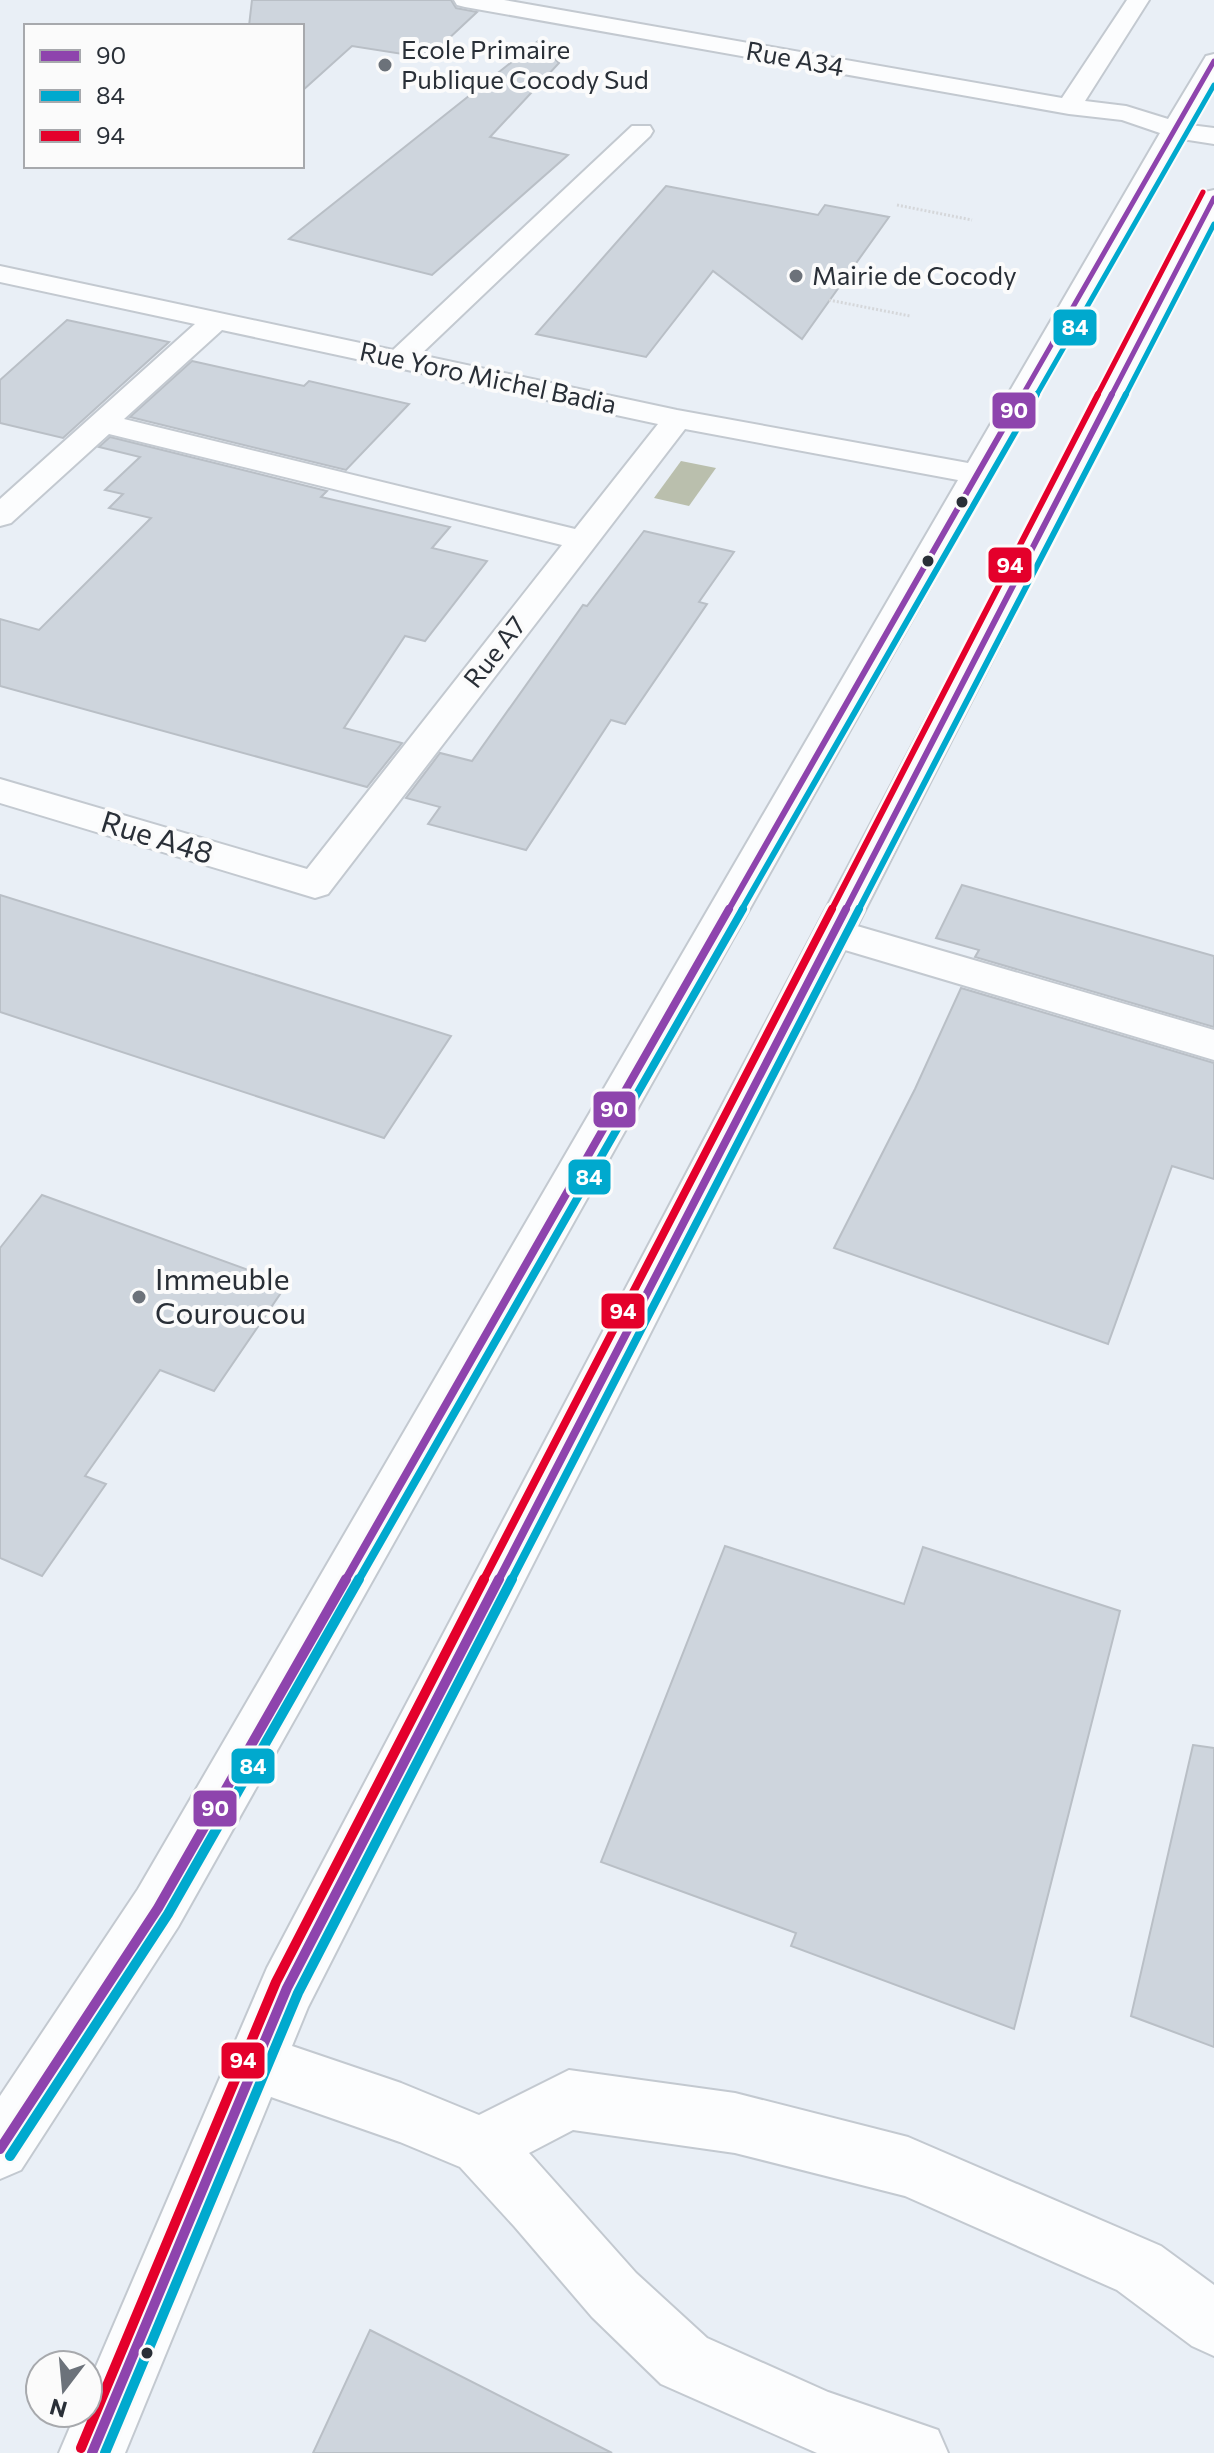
<svg xmlns="http://www.w3.org/2000/svg" width="1214" height="2453" font-family="Commissioner,sans-serif">
<style>
.water{fill:#babfad}
.building{fill:#ced5dd;stroke:#b9bfc6;stroke-width:2}
.lines{fill:none;stroke-linecap:round;stroke-linejoin:round}
.minor-casing{stroke:#c3c9d0;stroke-width:4}
.path{stroke:#d5d7da;stroke-width:3;stroke-dasharray:2 2;stroke-linecap:butt}
.minor{fill:#fcfdfe;fill-rule:evenodd}
.bus-1-far3-casing{stroke:#fbfbfb;stroke-width:9}
.bus-1-far2-casing{stroke:#fbfbfb;stroke-width:11}
.bus-1-far1-casing{stroke:#fbfbfb;stroke-width:14}
.bus-1-casing{stroke:#fbfbfb;stroke-width:16}
.bus-2-far3-casing{stroke:#fbfbfb;stroke-width:9}
.bus-2-far2-casing{stroke:#fbfbfb;stroke-width:11}
.bus-2-far1-casing{stroke:#fbfbfb;stroke-width:14}
.bus-2-casing{stroke:#fbfbfb;stroke-width:16}
.bus-3-far3-casing{stroke:#fbfbfb;stroke-width:9}
.bus-3-far2-casing{stroke:#fbfbfb;stroke-width:11}
.bus-3-far1-casing{stroke:#fbfbfb;stroke-width:14}
.bus-3-casing{stroke:#fbfbfb;stroke-width:16}
.bus-1-far3{stroke:#8e44ad;stroke-width:5}
.bus-1-far2{stroke:#8e44ad;stroke-width:6}
.bus-1-far1{stroke:#8e44ad;stroke-width:8}
.bus-1{stroke:#8e44ad;stroke-width:10}
.bus-2-far3{stroke:#00a9ce;stroke-width:5}
.bus-2-far2{stroke:#00a9ce;stroke-width:6}
.bus-2-far1{stroke:#00a9ce;stroke-width:8}
.bus-2{stroke:#00a9ce;stroke-width:10}
.bus-3-far3{stroke:#e4002b;stroke-width:5}
.bus-3-far2{stroke:#e4002b;stroke-width:6}
.bus-3-far1{stroke:#e4002b;stroke-width:8}
.bus-3{stroke:#e4002b;stroke-width:10}
.poi-dot{fill:#6c727a;stroke:#fbfbfb;stroke-width:3}
.bus-dot{fill:#292f37;stroke:#fbfbfb;stroke-width:3}
.labels{text-anchor:middle;stroke-width:8;stroke-linejoin:round;paint-order:stroke}
.far-poi-label{font-size:26px;fill:#292f37;stroke:#fbfbfb;text-anchor:start}
.far-street-label{font-size:26px;fill:#292f37;stroke:#fbfbfb}
.street-label{font-size:30px;fill:#292f37;stroke:#fbfbfb}
.poi-label{font-size:30px;fill:#292f37;stroke:#fbfbfb;text-anchor:start}
.line-badge{stroke:#fbfbfb;stroke-width:3}
.badge-label{font-size:22px;text-anchor:middle;font-weight:bold;fill:#fff}
</style>
<rect width="100%" height="100%" fill="#e9eff6"/>
<path class="water" d="M681,461L716,468L689,506L654,498Z"/>
<g class="building">
<path d="M252,0H451L456,8L477,12L428,58L352,46L302,91V26H249Z"/>
<path d="M538,41L559,63L490,137L568,155L432,275L289,239Z"/>
<path d="M666,186L818,215L825,205L889,217L802,339L713,271L646,357L536,334Z"/>
<path d="M67,320L169,342L63,438L0,423V380Z"/>
<path d="M192,361L304,386L309,381L409,404L346,470L130,417Z"/>
<path d="M110,437L327,491L321,497L450,527L432,548L487,561L425,641L405,636L344,728L402,743L367,787L0,686V619L39,630L151,518L109,508L123,494L105,490L140,457L99,447Z"/>
<path d="M644,531L734,552L699,602L707,604L625,724L611,720L526,850L428,824L440,807L406,798L440,753L472,761L583,605L587,606Z"/>
<path d="M962,885L1214,956V1027L975,957L979,950L936,938Z"/>
<path d="M0,895L451,1036L384,1138L0,1012Z"/>
<path d="M961,988L1214,1063V1179L1172,1166L1108,1344L834,1248L915,1089Z"/>
<path d="M42,1195L287,1284L214,1391L160,1370L85,1476L106,1484L42,1576L0,1558V1248Z"/>
<path d="M725,1546L904,1604L923,1547L1120,1611L1014,2029L791,1946L796,1933L601,1862Z"/>
<path d="M1193,1745L1214,1748V2047L1131,2016Z"/>
<path d="M370,2330L612,2453H313Z"/>
</g>
<g class="lines">
<defs>
<g id="minor">
<path d="M454,0H504L1062,98L1127,0H1149L1085,101L1126,106L1168,119L1206,56L1214,54V82L1190,125L1214,128V144L1182,139L178,1927L21,2170L0,2179V2096L138,1889L958,480L685,429L328,894L315,898L0,803V779L307,869L562,545L109,434L11,523L0,526V499L195,324L0,282V266L393,350L632,126H650L653,131L650,136L420,355L677,410L968,463L1160,133L1122,120L1069,114L465,7L457,5ZM222,330L658,424L575,529L124,419Z"/>
<path d="M1214,190V224L857,926L1214,1030V1060L845,950L308,2007L292,2046L401,2083L479,2115L569,2070L735,2093L908,2137L1161,2246L1214,2285V2356L1192,2346L1117,2290L905,2196L735,2153L573,2130L529,2153L636,2273L707,2338L828,2392L938,2430L948,2453H817L661,2384L592,2317L514,2226L460,2167L400,2142L271,2097L125,2453H59L76,2413H88V2385L267,1968L1201,198L1205,192Z"/>
</g>
</defs>
<use href="#minor" class="minor-casing"/>
<g class="path">
<path d="M897,205L972,220"/>
<path d="M829,300L910,316"/>
</g>
<use href="#minor" class="minor"/>
<defs>
<g id="bus-1-far3">
<path d="M1022,396L1214,61"/>
<path d="M1111,396L1214,198"/>
</g>
<g id="bus-1-far2">
<path d="M728,911L1023,394"/>
<path d="M845,911L1112,394"/>
</g>
<g id="bus-1-far1">
<path d="M345,1581L729,909"/>
<path d="M498,1581L846,909"/>
</g>
<g id="bus-1">
<path d="M0,2149L158,1908L346,1579"/>
<path d="M92,2453L287,1988L499,1579"/>
</g>
<g id="bus-2-far3">
<path d="M1036,396L1214,85"/>
<path d="M1125,396L1214,224"/>
</g>
<g id="bus-2-far2">
<path d="M741,911L1037,394"/>
<path d="M858,911L1126,394"/>
</g>
<g id="bus-2-far1">
<path d="M358,1581L743,909"/>
<path d="M511,1581L859,909"/>
</g>
<g id="bus-2">
<path d="M10,2156L168,1914L359,1579"/>
<path d="M105,2453L298,1993L512,1579"/>
</g>
<path id="bus-3-far3" d="M1097,396L1203,192"/>
<path id="bus-3-far2" d="M831,911L1098,394"/>
<path id="bus-3-far1" d="M483,1581L832,909"/>
<path id="bus-3" d="M81,2448L276,1982L484,1579"/>
</defs>
<use href="#bus-1-far3" class="bus-1-far3-casing"/>
<use href="#bus-1-far2" class="bus-1-far2-casing"/>
<use href="#bus-1-far1" class="bus-1-far1-casing"/>
<use href="#bus-1" class="bus-1-casing"/>
<use href="#bus-2-far3" class="bus-2-far3-casing"/>
<use href="#bus-2-far2" class="bus-2-far2-casing"/>
<use href="#bus-2-far1" class="bus-2-far1-casing"/>
<use href="#bus-2" class="bus-2-casing"/>
<use href="#bus-3-far3" class="bus-3-far3-casing"/>
<use href="#bus-3-far2" class="bus-3-far2-casing"/>
<use href="#bus-3-far1" class="bus-3-far1-casing"/>
<use href="#bus-3" class="bus-3-casing"/>
<use href="#bus-1-far3" class="bus-1-far3"/>
<use href="#bus-1-far2" class="bus-1-far2"/>
<use href="#bus-1-far1" class="bus-1-far1"/>
<use href="#bus-1" class="bus-1"/>
<use href="#bus-2-far3" class="bus-2-far3"/>
<use href="#bus-2-far2" class="bus-2-far2"/>
<use href="#bus-2-far1" class="bus-2-far1"/>
<use href="#bus-2" class="bus-2"/>
<use href="#bus-3-far3" class="bus-3-far3"/>
<use href="#bus-3-far2" class="bus-3-far2"/>
<use href="#bus-3-far1" class="bus-3-far1"/>
<use href="#bus-3" class="bus-3"/>
</g>
<g class="poi-dot">
<circle cx="385" cy="65" r="8"/>
<circle cx="796" cy="276" r="8"/>
<circle cx="139" cy="1297" r="8"/>
</g>
<g class="bus-dot">
<circle cx="962" cy="502" r="7"/>
<circle cx="928" cy="561" r="7"/>
<circle cx="147" cy="2353" r="7"/>
</g>
<g class="labels">
<g class="far-poi-label">
<text x="401" y="59">Ecole Primaire<tspan x="401" dy="30">Publique Cocody Sud</tspan></text>
<text x="812" y="285">Mairie de Cocody</text>
</g>
<g class="far-street-label">
<text transform="translate(795 59) rotate(10)" y="9">Rue A34</text>
<text transform="translate(488 378) rotate(12)" y="9">Rue Yoro Michel Badia</text>
<text transform="translate(495 652) rotate(-52)" y="9">Rue A7</text>
</g>
<g class="street-label">
<text transform="translate(157 838) rotate(17)" y="10">Rue A48</text>
</g>
<g class="poi-label">
<text x="155" y="1290">Immeuble<tspan x="155" dy="34">Couroucou</tspan></text>
</g>
</g>
<g class="line-badge">
<rect x="1052" y="308" width="46" height="39" rx="8" fill="#00a9ce"/>
<rect x="991" y="391" width="46" height="39" rx="8" fill="#8e44ad"/>
<rect x="987" y="546" width="46" height="38" rx="8" fill="#e4002b"/>
<rect x="592" y="1090" width="45" height="39" rx="8" fill="#8e44ad"/>
<rect x="567" y="1158" width="45" height="38" rx="8" fill="#00a9ce"/>
<rect x="600" y="1292" width="46" height="38" rx="8" fill="#e4002b"/>
<rect x="230" y="1747" width="46" height="38" rx="8" fill="#00a9ce"/>
<rect x="192" y="1789" width="46" height="39" rx="8" fill="#8e44ad"/>
<rect x="220" y="2041" width="46" height="39" rx="8" fill="#e4002b"/>
</g>
<g class="badge-label">
<text x="1075" y="335">84</text>
<text x="1014" y="418">90</text>
<text x="1010" y="573">94</text>
<text x="614" y="1117">90</text>
<text x="589" y="1185">84</text>
<text x="623" y="1319">94</text>
<text x="253" y="1774">84</text>
<text x="215" y="1816">90</text>
<text x="243" y="2068">94</text>
</g>
<rect x="24" y="24" width="280" height="144" fill="#fbfbfb" stroke="#a7a9ad" stroke-width="2"/>
<rect x="40" y="50" width="40" height="12" fill="#8e44ad" stroke="#a7a9ad" stroke-width="2"/>
<text x="96" y="64" font-size="24" fill="#292f37">90</text>
<rect x="40" y="90" width="40" height="12" fill="#00a9ce" stroke="#a7a9ad" stroke-width="2"/>
<text x="96" y="104" font-size="24" fill="#292f37">84</text>
<rect x="40" y="130" width="40" height="12" fill="#e4002b" stroke="#a7a9ad" stroke-width="2"/>
<text x="96" y="144" font-size="24" fill="#292f37">94</text>
<g transform="translate(64 2389) rotate(196)"><circle r="38" fill="#fbfbfb" stroke="#a7a9ad" stroke-width="2"/>
<path d="M0-6L14 30L0 20L-14 30Z" fill="#6c727a"/>
<text y="-12" font-size="22" font-weight="bold" text-anchor="middle" fill="#292f37">N</text>
</g>
</svg>
